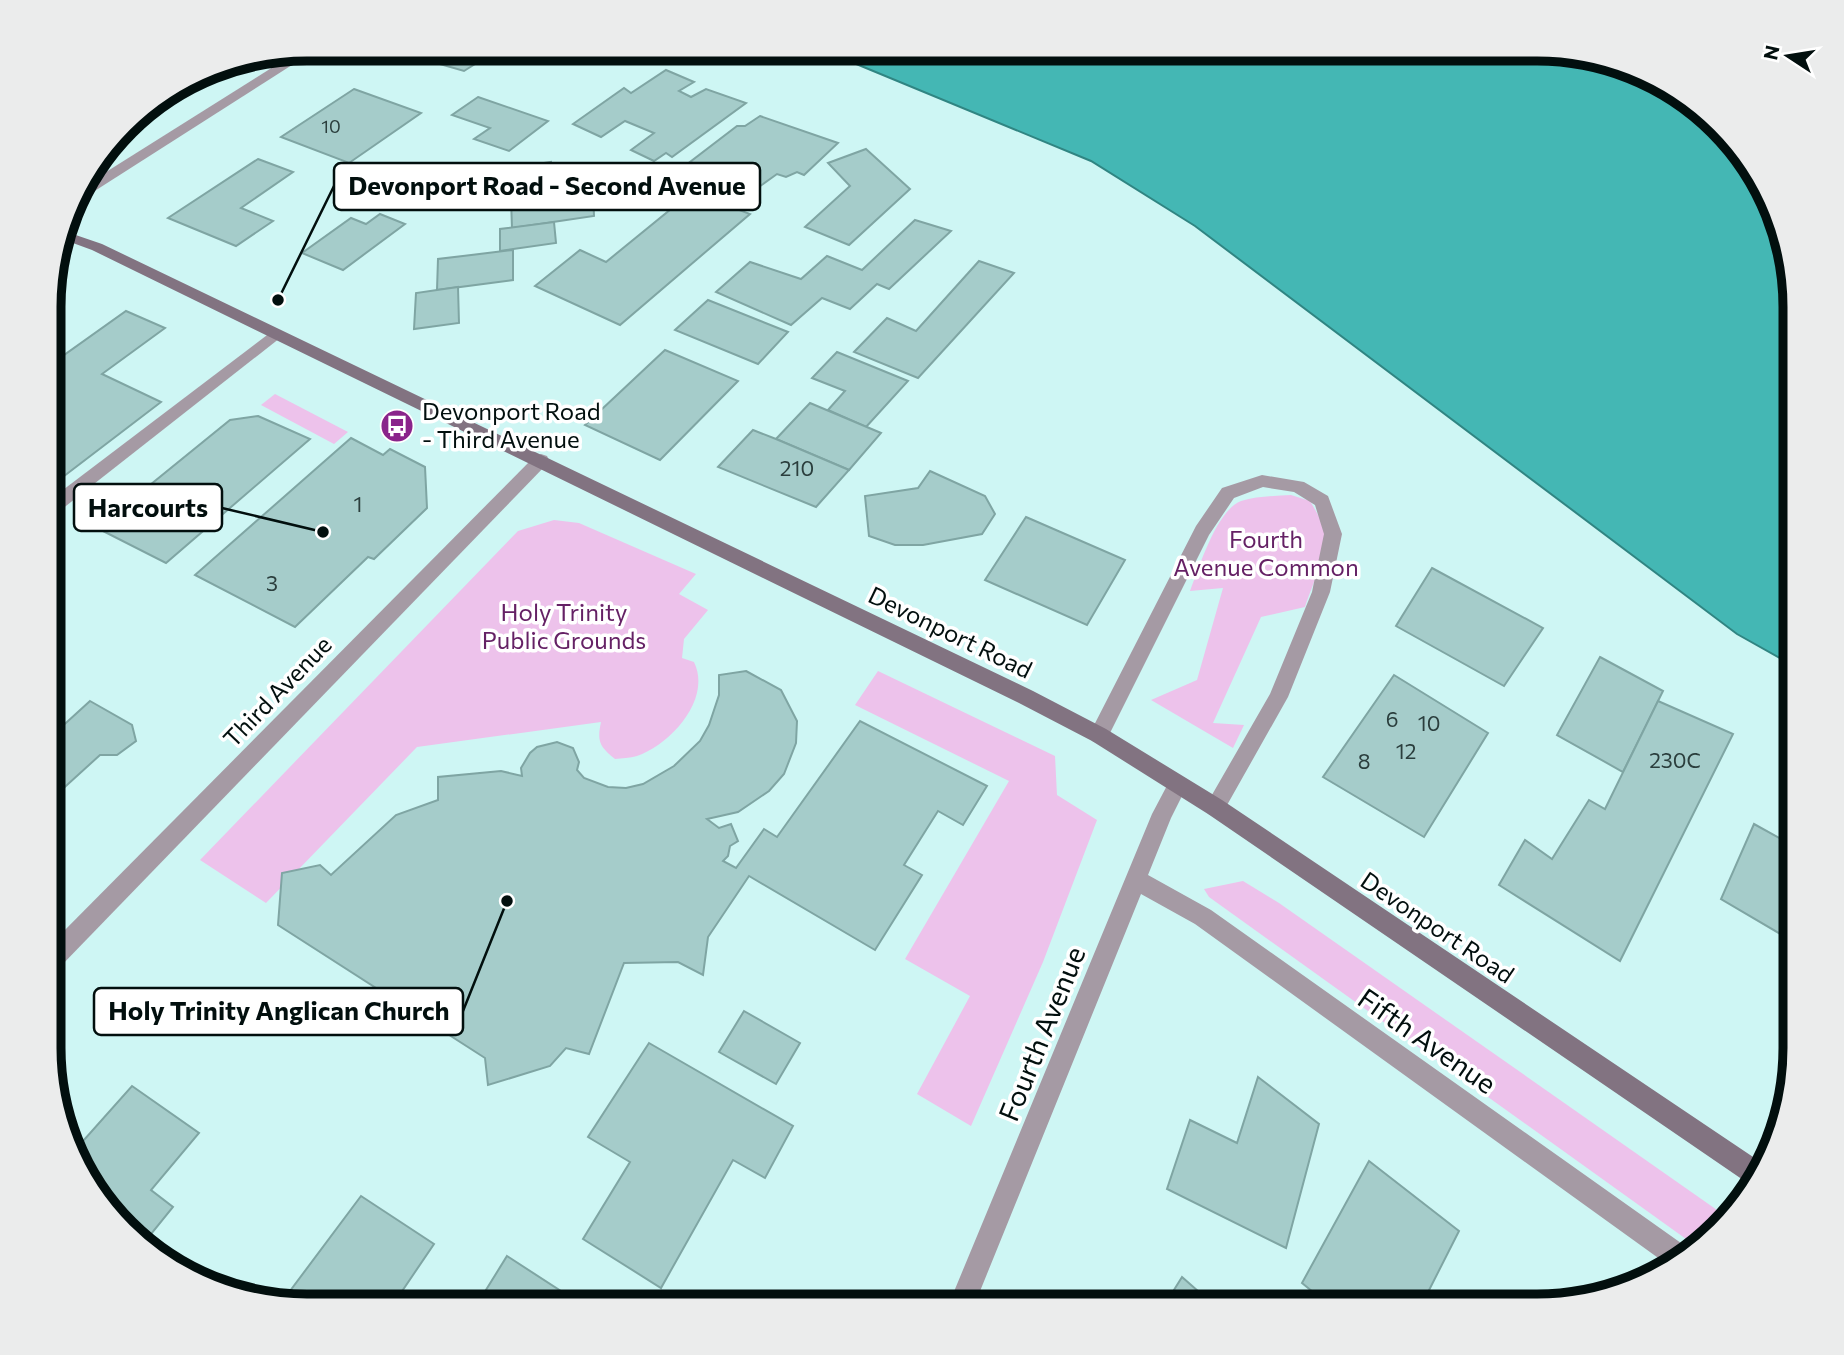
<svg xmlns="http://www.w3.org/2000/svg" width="1844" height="1355" font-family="Commissioner,sans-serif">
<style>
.green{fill:#edc2eb}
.water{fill:#44b7b4;stroke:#308582;stroke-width:2}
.building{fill:#a5ccca;stroke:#7fa5a3;stroke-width:2}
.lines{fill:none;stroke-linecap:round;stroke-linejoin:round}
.service{fill:#a59aa4;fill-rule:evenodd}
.minor{fill:#a59aa4;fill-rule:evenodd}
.secondary{fill:#827381;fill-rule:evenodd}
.labels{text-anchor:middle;stroke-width:7;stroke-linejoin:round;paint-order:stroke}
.far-number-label{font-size:18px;fill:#2b3e3d}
.number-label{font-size:21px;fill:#2b3e3d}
.poi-label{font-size:24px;fill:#020f0e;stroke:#fff;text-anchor:start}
.park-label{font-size:24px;fill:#652165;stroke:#fff}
.street-label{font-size:24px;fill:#020f0e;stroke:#fff}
.near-street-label{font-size:28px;fill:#020f0e;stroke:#fff}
.rim{fill:none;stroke:#020f0e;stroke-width:9}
.leader{fill:none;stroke:#020f0e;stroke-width:2.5}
.callout-dot{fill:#020f0e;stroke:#fff;stroke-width:2.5}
.callout{fill:#fff;stroke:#020f0e;stroke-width:2.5}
.callout-label{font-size:26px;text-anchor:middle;font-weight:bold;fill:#020f0e}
</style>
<rect width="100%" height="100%" fill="#cef6f4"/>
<g class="green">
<path d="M275,394L348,432L334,444L261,405Z"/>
<path d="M1291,495L1310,501C1316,511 1322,521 1325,532C1329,550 1311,588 1305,607L1261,617L1213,723L1244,725L1233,748L1151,700L1197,680L1223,588L1190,591C1199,568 1216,511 1241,501C1257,496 1275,496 1291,495Z"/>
<path d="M554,520L579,523L696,574L679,594L708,610L684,639L682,658L694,662C712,699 671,744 637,756C630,758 622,758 615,759C599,746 597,741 601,722L417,747L266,903L200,860L518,531Z"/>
<path d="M878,671L1055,756L1057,795L1097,820L1043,962L971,1126L917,1094L970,996L905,959L1009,781L855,705Z"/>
<path d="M1243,881L1279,903L1727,1217L1693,1244L1209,897L1204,889Z"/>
</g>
<path class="water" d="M820,49L1553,50L1635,69L1694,103L1768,193L1794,291V666L1737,634L1195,226L1091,161Z"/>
<g class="building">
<path d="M431,49H521L507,58L491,54L464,71L419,58Z"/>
<path d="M666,70L694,82L679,91L691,97L706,89L746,103L672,157L666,153L654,161L631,150L654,133L625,121L601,137L573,124L624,88L631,93Z"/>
<path d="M188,82L194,84L129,123L137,113Z"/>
<path d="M354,89L421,113L349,163L281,137Z"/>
<path d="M478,97L548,121L509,151L474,139L490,128L452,115Z"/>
<path d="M760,116L838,143L804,175L797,172L786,177L777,174L759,187L690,162L737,126H745Z"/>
<path d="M866,149L910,189L849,245L805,227L850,186L828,163Z"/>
<path d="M258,159L293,172L241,208L273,221L236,246L168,218Z"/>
<path d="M551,162L552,170L589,165L597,168L600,188L552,195V187L522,191L521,181L531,179L530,165Z"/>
<path d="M593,189L594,216L512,228L511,199Z"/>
<path d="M692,192L750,214L620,325L535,286L580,250L606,262Z"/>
<path d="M380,214L405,224L343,270L302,253L351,218L366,224Z"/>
<path d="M915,220L951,231L889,289L877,284L850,309L822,298L791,325L716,292L750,262L801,279L827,256L862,270Z"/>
<path d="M554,222L556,243L500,251V229Z"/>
<path d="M513,250V280L437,290L438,259Z"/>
<path d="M979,261L1014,273L918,378L854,352L887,318L916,331Z"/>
<path d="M458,287L459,323L414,329L416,293Z"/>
<path d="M708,300L788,332L758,364L675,330Z"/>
<path d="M126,311L165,328L102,374L161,402L51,486V349L64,355Z"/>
<path d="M665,350L738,381L660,460L585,425Z"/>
<path d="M837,352L908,381L866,427L828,410L845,391L812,378Z"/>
<path d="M810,403L881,433L849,470L776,439Z"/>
<path d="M258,416L310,439L166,563L97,528L230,420Z"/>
<path d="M753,430L776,439L849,470L816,507L718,467Z"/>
<path d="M351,438L383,455L390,449L425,467L427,508L374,559L368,557L295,627L195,575Z"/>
<path d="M930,471L985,496L995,514L982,534L923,545H895L869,536L865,496L918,488Z"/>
<path d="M1026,517L1125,560L1087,625L985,580Z"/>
<path d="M1432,568L1543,628L1504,686L1396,626Z"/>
<path d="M1600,657L1663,691L1623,772L1557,735Z"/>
<path d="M746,671L781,690L797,721L796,743L784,774L769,791L738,812L707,819L719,828L731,824L738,841L730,846L728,856L723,861L736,868L764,829L777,837L860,721L987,786L963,825L938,811L904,865L922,875L875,950L749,876L708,937L703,975L678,962L624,963L589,1054L566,1048L550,1066L488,1085L485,1058L278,925L282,873L320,865L331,875L396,815L438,800V777L501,771L522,776L521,768L530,753L537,747L557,742L573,748L579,762L577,770L584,778L608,787L626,788L643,784L674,766L700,741L709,725L719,695V675Z"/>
<path d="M1394,675L1488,733L1424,837L1323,777Z"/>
<path d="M90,701L132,725L136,741L117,755H100L56,795L51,792V729L56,732Z"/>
<path d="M1658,701L1733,734L1620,961L1499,885L1525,840L1552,859L1589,800L1605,809Z"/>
<path d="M1754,824L1794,846V942L1721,899Z"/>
<path d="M744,1011L800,1043L776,1084L719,1052Z"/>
<path d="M649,1043L793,1126L765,1178L733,1160L661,1288L583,1239L630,1162L588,1137Z"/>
<path d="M1258,1077L1319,1124L1286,1248L1167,1189L1190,1120L1237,1143Z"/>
<path d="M132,1086L199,1133L151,1190L173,1207L143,1244L83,1176L75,1150Z"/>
<path d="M1369,1161L1459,1231L1421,1306H1330L1302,1283Z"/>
<path d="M361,1196L434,1244L392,1306L281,1303Z"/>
<path d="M507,1256L584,1306H476Z"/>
<path d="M1182,1277L1215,1306H1164Z"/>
</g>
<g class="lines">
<g class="service">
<path d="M275,329L283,334L280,338L57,513L51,514V499Z"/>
<path d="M1262,475L1304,482L1328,496L1342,534L1330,592L1288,697L1222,814L1215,816L1208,814L1205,807L1270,694L1312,592L1324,534L1315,505L1294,492L1263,487L1234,498L1209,535L1106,741L1099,744L1092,741L1089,735L1196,526L1222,488Z"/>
</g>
<g class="minor">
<path d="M317,49L79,201L73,202L79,189L300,50Z"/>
<path d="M541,454L547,456L549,460L547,464L59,968L51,971V944L535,456Z"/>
<path d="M1178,775L1185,778L1188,784L1171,818L1148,875L1211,910L1688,1248L1668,1265L1195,924L1141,894L974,1306H948L1152,814L1171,778Z"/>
</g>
<path class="secondary" d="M64,231L102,244L1033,691L1106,729L1222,800L1765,1165L1753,1185L1749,1184L1208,814L1092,741L1019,703L92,250L62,239Z"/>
</g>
<defs>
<symbol id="bus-disc" viewBox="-11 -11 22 22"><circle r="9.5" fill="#8a248b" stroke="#fff"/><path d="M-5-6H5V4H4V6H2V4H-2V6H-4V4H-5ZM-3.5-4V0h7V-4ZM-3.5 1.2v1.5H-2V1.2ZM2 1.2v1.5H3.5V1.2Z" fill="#fff"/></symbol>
</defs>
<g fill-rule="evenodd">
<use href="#bus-disc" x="378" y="407" width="38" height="38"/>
</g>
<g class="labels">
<g class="far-number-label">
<text x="331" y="133">10</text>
</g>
<g class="number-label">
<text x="797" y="476">210</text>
<text x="358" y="512">1</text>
<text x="272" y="591">3</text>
<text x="1392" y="727">6</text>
<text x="1429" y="731">10</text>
<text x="1406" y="759">12</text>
<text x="1675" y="768">230C</text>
<text x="1364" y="769">8</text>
</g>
<g class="poi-label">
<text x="422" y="420">Devonport Road<tspan x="422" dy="28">- Third Avenue</tspan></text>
</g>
<g class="park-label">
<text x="1266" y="548">Fourth<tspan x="1266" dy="28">Avenue Common</tspan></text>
<text x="564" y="621">Holy Trinity<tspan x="564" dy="28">Public Grounds</tspan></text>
</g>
<g class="street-label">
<text transform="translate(950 633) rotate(26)" y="8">Devonport Road</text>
<text transform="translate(278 692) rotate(-46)" y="8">Third Avenue</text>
<text transform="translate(1437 928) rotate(34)" y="8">Devonport Road</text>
</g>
<g class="near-street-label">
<text transform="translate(1042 1034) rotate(-68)" y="10">Fourth Avenue</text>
<text transform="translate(1427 1041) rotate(35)" y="10">Fifth Avenue</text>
</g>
</g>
<path d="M0 0H1844V1355H0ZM307 61H1537A246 246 0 0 1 1783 307V1048A246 246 0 0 1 1537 1294H307A246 246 0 0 1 61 1048V307A246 246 0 0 1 307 61Z" fill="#ebecec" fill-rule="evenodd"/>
<path class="rim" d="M307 61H1537A246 246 0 0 1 1783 307V1048A246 246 0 0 1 1537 1294H307A246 246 0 0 1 61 1048V307A246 246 0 0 1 307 61Z"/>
<path class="leader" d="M278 300L334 186M323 532L222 508M507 901L463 1011"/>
<g class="callout-dot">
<circle cx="278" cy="300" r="7"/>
<circle cx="323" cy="532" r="7"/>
<circle cx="507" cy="901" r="7"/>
</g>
<g class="callout">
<rect x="334" y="163" width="426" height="47" rx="7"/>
<rect x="74" y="484" width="148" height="47" rx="7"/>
<rect x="94" y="988" width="369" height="47" rx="7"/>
</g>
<g class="callout-label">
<text x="547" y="195">Devonport Road - Second Avenue</text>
<text x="148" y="517">Harcourts</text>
<text x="279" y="1020">Holy Trinity Anglican Church</text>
</g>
<g transform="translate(1788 56) rotate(282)" stroke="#ffffff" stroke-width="5" paint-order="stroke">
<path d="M0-5L12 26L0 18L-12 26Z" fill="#020f0e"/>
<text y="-10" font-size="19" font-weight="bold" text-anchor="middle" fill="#020f0e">N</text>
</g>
</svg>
